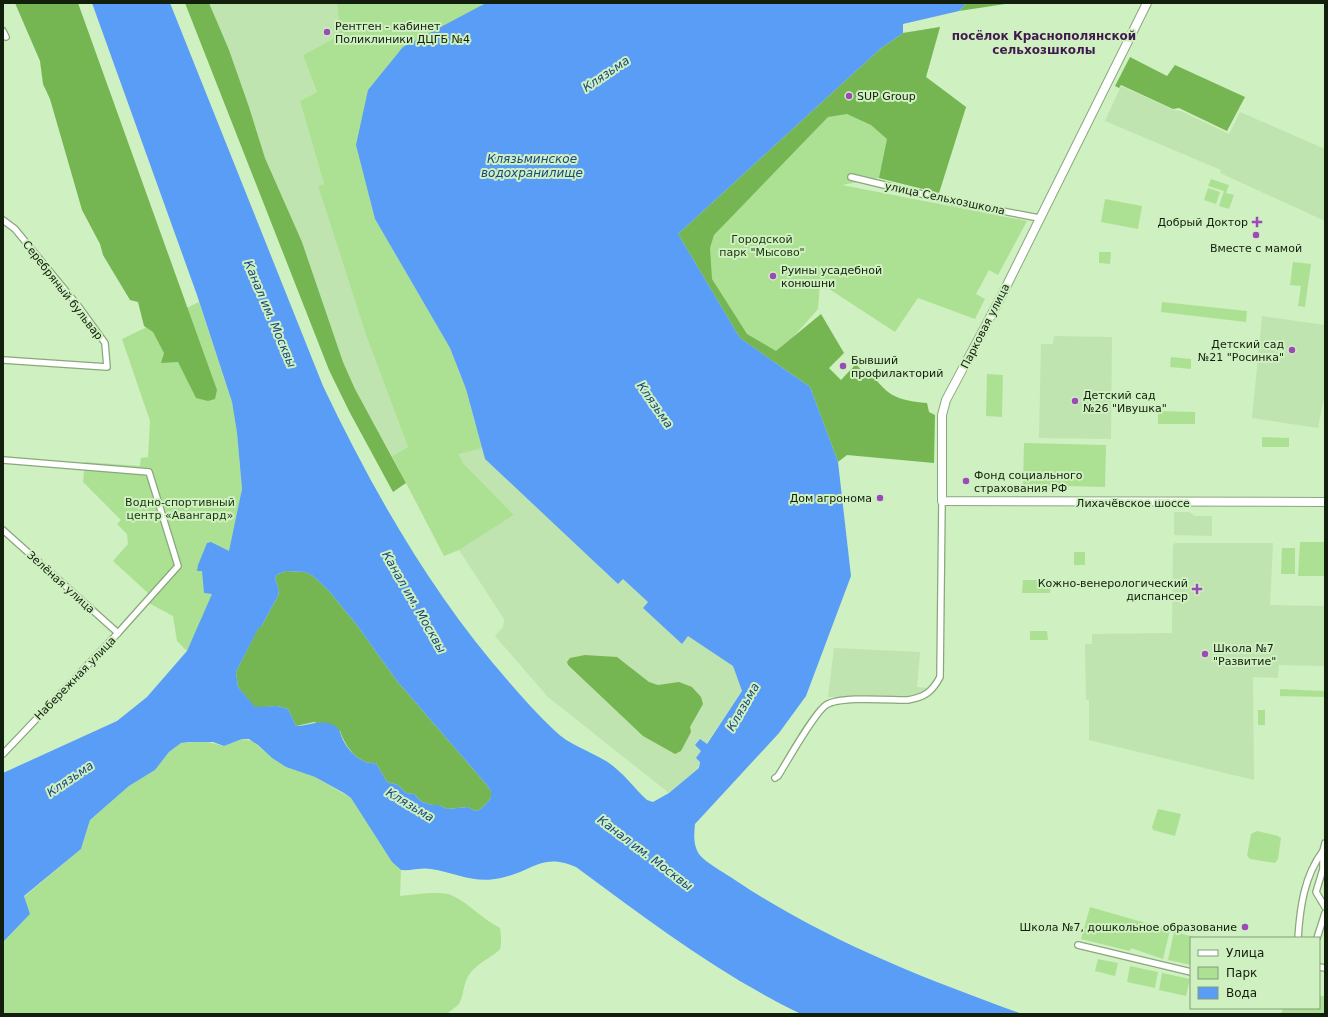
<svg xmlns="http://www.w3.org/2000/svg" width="1328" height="1017" font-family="'DejaVu Sans',sans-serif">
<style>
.built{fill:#bfe4af}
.green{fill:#ace194}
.forest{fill:#75b653}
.water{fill:#5a9df6;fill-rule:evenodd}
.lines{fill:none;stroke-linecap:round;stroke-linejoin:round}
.street-casing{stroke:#89a87b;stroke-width:8}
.secondary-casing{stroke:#89a87b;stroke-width:10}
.street{stroke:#fff;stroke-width:5.5}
.secondary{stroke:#fff;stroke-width:8}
.poi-dot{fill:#9c4ab9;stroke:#cff0c0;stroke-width:1.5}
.labels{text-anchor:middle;stroke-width:4;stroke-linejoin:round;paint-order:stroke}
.poi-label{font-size:11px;fill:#131f0d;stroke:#cff0c0;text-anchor:start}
.street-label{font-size:11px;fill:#131f0d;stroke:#cff0c0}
.park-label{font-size:11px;fill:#1a340c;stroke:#cff0c0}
.neighbourhood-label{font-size:12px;font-weight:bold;fill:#40194e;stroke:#cff0c0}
.water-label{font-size:12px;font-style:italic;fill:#1b4780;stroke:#cff0c0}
</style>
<rect width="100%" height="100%" fill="#cff0c0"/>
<g class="built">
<path d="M209,3H337L340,35L303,55L317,92L300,101L324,184L318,186L366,335L408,447L392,456L355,389L343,362L302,242L265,158L249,107Z"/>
<path d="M1121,86L1174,110L1181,111L1229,134L1240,112L1325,149V221L1220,173L1221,170L1105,121Z"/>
<path d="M1262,316L1325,325V393L1318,428L1252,418Z"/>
<path d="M1054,336L1112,337L1111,439L1039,438L1041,344H1053Z"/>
<path d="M482,448L485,459L618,584L623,579L648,602L643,608L682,644L688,635L733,666L742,691L706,744L695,745L701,751L699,768L669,793L548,697L495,636L503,627L504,619L459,550L514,515L463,463L459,453Z"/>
<path d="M1174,512H1189L1195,516H1212V536L1174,535Z"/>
<path d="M1175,543H1273L1270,605L1325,606V666L1279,665L1278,678L1253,677L1254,780L1089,740V701L1086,699L1085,644H1092V634L1172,633L1173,546Z"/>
<path d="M834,648L920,652L917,687L927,688L919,694L909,697H828Z"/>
</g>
<g class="green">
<path d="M337,3H486L375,219L450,348L466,389L482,448L459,454L463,463L514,515L459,550L444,556L392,456L408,447L366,335L318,186L324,184L300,101L317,92L303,55L340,35Z"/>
<path d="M940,27L926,77L966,107L939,193L879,178L842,185L1027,221L998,275L989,270L976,294L985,299L975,319L918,298L895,332L820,283L818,309L772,361L740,338L678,234L903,33Z"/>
<path d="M1211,179L1229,185L1226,193L1234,195L1229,209L1219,206L1224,191L1208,186Z"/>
<path d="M1208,188L1220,192L1216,204L1204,200Z"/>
<path d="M1105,199L1142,206L1138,229L1101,222Z"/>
<path d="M1099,252H1111L1110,264L1099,263Z"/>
<path d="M1293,262L1311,264L1305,307L1298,306L1301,286L1290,285Z"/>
<path d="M199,302L232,402L237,433L242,489L232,545L200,625L187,651L177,641L173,616L145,601L148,593L113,561L128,544L127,534L117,524L121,520L83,482L85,462L140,466L141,458L148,457L150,421L122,339Z"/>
<path d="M1162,302L1247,311L1246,322L1161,312Z"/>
<path d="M1171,357L1191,359V369L1170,367Z"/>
<path d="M987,374L1003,375L1002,417L986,416Z"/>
<path d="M1158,411L1195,412V424H1158Z"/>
<path d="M1262,437L1289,438V447H1262Z"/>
<path d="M1024,443L1106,445L1105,487L1023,485Z"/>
<path d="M1300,542H1325V576H1298Z"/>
<path d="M1282,548H1295V574H1281Z"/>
<rect x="1074" y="552" width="11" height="13"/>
<path d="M1023,580H1051L1050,593H1022Z"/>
<path d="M1030,631H1047L1048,640H1030Z"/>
<path d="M1280,689L1325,691V697L1280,696Z"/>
<rect x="1258" y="710" width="7" height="15"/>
<path d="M242,739L253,741L272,758L286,767L315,777L351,798L392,862L401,870L400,896C413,895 442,890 453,896C470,904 482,919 500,928C501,935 502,942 500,949C498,953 479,963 473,970C462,981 465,994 459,1004C456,1007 450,1011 447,1014H3V942L30,914L24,897L81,849L90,820L129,786L155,770L169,752L181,743L204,741L224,746Z"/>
<path d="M1158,809L1181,814L1175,836L1153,830L1152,827Z"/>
<path d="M1257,831L1278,836L1281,838L1278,859L1275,863L1250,859L1247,856L1251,834Z"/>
<path d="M1090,907L1170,930L1163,959L1131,948L1130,951L1081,939Z"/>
<path d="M1174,932L1199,938H1191V965L1168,960Z"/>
<path d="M1098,959L1118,963L1115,976L1095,971Z"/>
<path d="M1130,966L1158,972L1155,988L1127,982Z"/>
<path d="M1162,973L1190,979L1186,996L1159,990Z"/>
<path d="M1319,996H1325V1014H1281L1283,1008H1319Z"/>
</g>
<g class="forest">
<path d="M15,3H78L217,390L215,399L208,401L196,398L178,362L161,363L164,353L153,332L144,326L138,302L130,300L103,255L100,244L82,210L50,99L43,84L40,61Z"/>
<path d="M185,3H209L229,50L249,107L265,158L302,242L343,362L355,389L406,483L393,492L349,411L329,370Z"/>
<path d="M967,3H1012L959,11Z"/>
<path d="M940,27L926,77L966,107L939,193L879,178L887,139L871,125L847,114L828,117L714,235L710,248L712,279L747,334L776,351L821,314L844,353L829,368L841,380L856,364L863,372L867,369C888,395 893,400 927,403L929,412L935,415L934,463L847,455L838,462L810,387L740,338L678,234L880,49L903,33Z"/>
<path d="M1130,57L1167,76L1175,65L1245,97L1227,131L1179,108L1173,109L1121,85L1119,88L1115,86Z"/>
<path d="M286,571L305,572L313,576L329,591L356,624L397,681L486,784L491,791V798L484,806L479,810L475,811L468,807L447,809L439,805H433L422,802L414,794L406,793L398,785L387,782L376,763C358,765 345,746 340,731L314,722L296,726L288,709L277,706L255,708L238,687L236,672L259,626L261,627L278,596L279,590L275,578L278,574Z"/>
<path d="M585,655L617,657L649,682L658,685L679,682L692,687L701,697L703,704L690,727L691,732L681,751L675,754L643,736L568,665L567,662L570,658Z"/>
</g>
<path class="water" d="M92,3H170L323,386C373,491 431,593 509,682C523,698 538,715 554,730C569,745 588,750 606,761C622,771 633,787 647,800L653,802L669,793L699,768L700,762L696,758L701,751L695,745L700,739L707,744L742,691L733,666L688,636L682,644L643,608L648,602L623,579L618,584L485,459L466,389L450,348L375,219L356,145L368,90L403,47L486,3H967L959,11L903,24V33L880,49L678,234L740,338L810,387L838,462L851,576L806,696L779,733L695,824C694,834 693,845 699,854C704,862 730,876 738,882C827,941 923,978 1022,1014H801C720,975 649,921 576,867C542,852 533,871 501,878C474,884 456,873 431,869C422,867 411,871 401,870L392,862L351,798L344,793L315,777L286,767L272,758L258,745L249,739H242L224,746L213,742H189L181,743L169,752L155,770L129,786L90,820L81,849L24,896L30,914L3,942V773L117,721L147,697L187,651L212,594L204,593L202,571H197L198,565L207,543L211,542L229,551L242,489L237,433L232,402L197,295ZM286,571L305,572L313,576L329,591L356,624L397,681L486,784L491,791V798L484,806L479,810L475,811L468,807L447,809L439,805H433L422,802L414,794L406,793L398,785L387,782L376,763C362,765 349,752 343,740C340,733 340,728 333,725C320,719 309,726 296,726L288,709L277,706L255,707L238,687L236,672L259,627H261L278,596L279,590L275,578L278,574Z"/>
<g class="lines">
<defs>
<g id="street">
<path d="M3,31L6,37"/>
<path d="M851,177L955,202L1039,218"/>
<path d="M3,220L15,229L79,307L105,343L107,367L3,360"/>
<path d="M3,460L149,472L178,566L118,633L3,754"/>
<path d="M3,530L118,633"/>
<path d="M775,778L778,776C787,762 814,713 826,705C840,696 890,700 908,700C925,697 932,692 940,677L942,501"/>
<path d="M1325,843L1323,851V869L1316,892L1325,907"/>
<path d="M1298,938C1300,908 1304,876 1323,851"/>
<path d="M1317,938L1325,913"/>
<path d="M1078,945L1191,972"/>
<path d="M1319,967L1325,968"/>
</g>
<path id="secondary" d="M1147,3L1003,293L946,400L942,415V501L1325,502"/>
</defs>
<use href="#street" class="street-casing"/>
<use href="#secondary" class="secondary-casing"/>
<use href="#street" class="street"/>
<use href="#secondary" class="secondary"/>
</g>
<g class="poi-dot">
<circle cx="327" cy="32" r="4"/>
<circle cx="849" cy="96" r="4"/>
<path d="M1255 216h4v4h4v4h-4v4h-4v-4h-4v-4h4z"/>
<circle cx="1256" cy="235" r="4"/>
<circle cx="773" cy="276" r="4"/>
<circle cx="1292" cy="350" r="4"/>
<circle cx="843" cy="366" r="4"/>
<circle cx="1075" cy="401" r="4"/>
<circle cx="966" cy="481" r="4"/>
<circle cx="880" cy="498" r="4"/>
<path d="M1195 583h4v4h4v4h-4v4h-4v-4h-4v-4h4z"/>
<circle cx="1205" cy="654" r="4"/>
<circle cx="1245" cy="927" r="4"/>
</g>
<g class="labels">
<g class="poi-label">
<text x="335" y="30">Рентген - кабинет<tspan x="335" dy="13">Поликлиники ДЦГБ №4</tspan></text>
<text x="857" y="100">SUP Group</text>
<text x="1248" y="226" text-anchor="end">Добрый Доктор</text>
<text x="1256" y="252" text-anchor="middle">Вместе с мамой</text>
<text x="781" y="274">Руины усадебной<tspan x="781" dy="13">конюшни</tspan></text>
<text x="1284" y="348" text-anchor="end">Детский сад<tspan x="1284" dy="13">№21 "Росинка"</tspan></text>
<text x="851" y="364">Бывший<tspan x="851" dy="13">профилакторий</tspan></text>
<text x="1083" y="399">Детский сад<tspan x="1083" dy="13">№26 "Ивушка"</tspan></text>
<text x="974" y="479">Фонд социального<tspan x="974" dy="13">страхования РФ</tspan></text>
<text x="872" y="502" text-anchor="end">Дом агронома</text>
<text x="1188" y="587" text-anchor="end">Кожно-венерологический<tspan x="1188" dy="13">диспансер</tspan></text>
<text x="1213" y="652">Школа №7<tspan x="1213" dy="13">"Развитие"</tspan></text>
<text x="1237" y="931" text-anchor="end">Школа №7, дошкольное образование</text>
</g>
<g class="street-label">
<text transform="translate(945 198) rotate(12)" y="4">улица Сельхозшкола</text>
<text transform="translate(63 290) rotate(52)" y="4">Серебряный бульвар</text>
<text transform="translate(985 326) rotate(-63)" y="4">Парковая улица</text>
<text x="1133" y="507">Лихачёвское шоссе</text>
<text transform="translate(61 582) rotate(42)" y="4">Зелёная улица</text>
<text transform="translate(75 678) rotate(-46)" y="4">Набережная улица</text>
</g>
<g class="park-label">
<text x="762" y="243">Городской<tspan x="762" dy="13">парк "Мысово"</tspan></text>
<text x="180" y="506">Водно-спортивный<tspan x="180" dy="13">центр «Авангард»</tspan></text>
</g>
<g class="neighbourhood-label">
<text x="1044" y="40">посёлок Краснополянской<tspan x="1044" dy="14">сельхозшколы</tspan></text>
</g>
<g class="water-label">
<text transform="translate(606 74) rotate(-34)" y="4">Клязьма</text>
<text x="532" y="163">Клязьминское<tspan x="532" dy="14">водохранилище</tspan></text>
<text transform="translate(270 314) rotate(67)" y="4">Канал им. Москвы</text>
<text transform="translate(655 405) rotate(55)" y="4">Клязьма</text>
<text transform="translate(414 602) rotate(60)" y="4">Канал им. Москвы</text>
<text transform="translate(743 707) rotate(-60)" y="4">Клязьма</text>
<text transform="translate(70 779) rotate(-34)" y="4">Клязьма</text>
<text transform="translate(410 805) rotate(31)" y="4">Клязьма</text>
<text transform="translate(645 853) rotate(37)" y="4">Канал им. Москвы</text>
</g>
</g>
<rect width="1328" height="1017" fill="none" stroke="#131f0d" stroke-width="8"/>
<rect x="1190" y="937" width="130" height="72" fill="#cff0c0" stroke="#849c78"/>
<rect x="1198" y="950" width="20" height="6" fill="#ffffff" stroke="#849c78"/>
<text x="1226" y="957" font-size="12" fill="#131f0d">Улица</text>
<rect x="1198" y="967" width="20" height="12" fill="#ace194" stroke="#849c78"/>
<text x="1226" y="977" font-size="12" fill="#131f0d">Парк</text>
<rect x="1198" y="987" width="20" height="12" fill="#5a9df6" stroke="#849c78"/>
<text x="1226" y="997" font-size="12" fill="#131f0d">Вода</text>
</svg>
